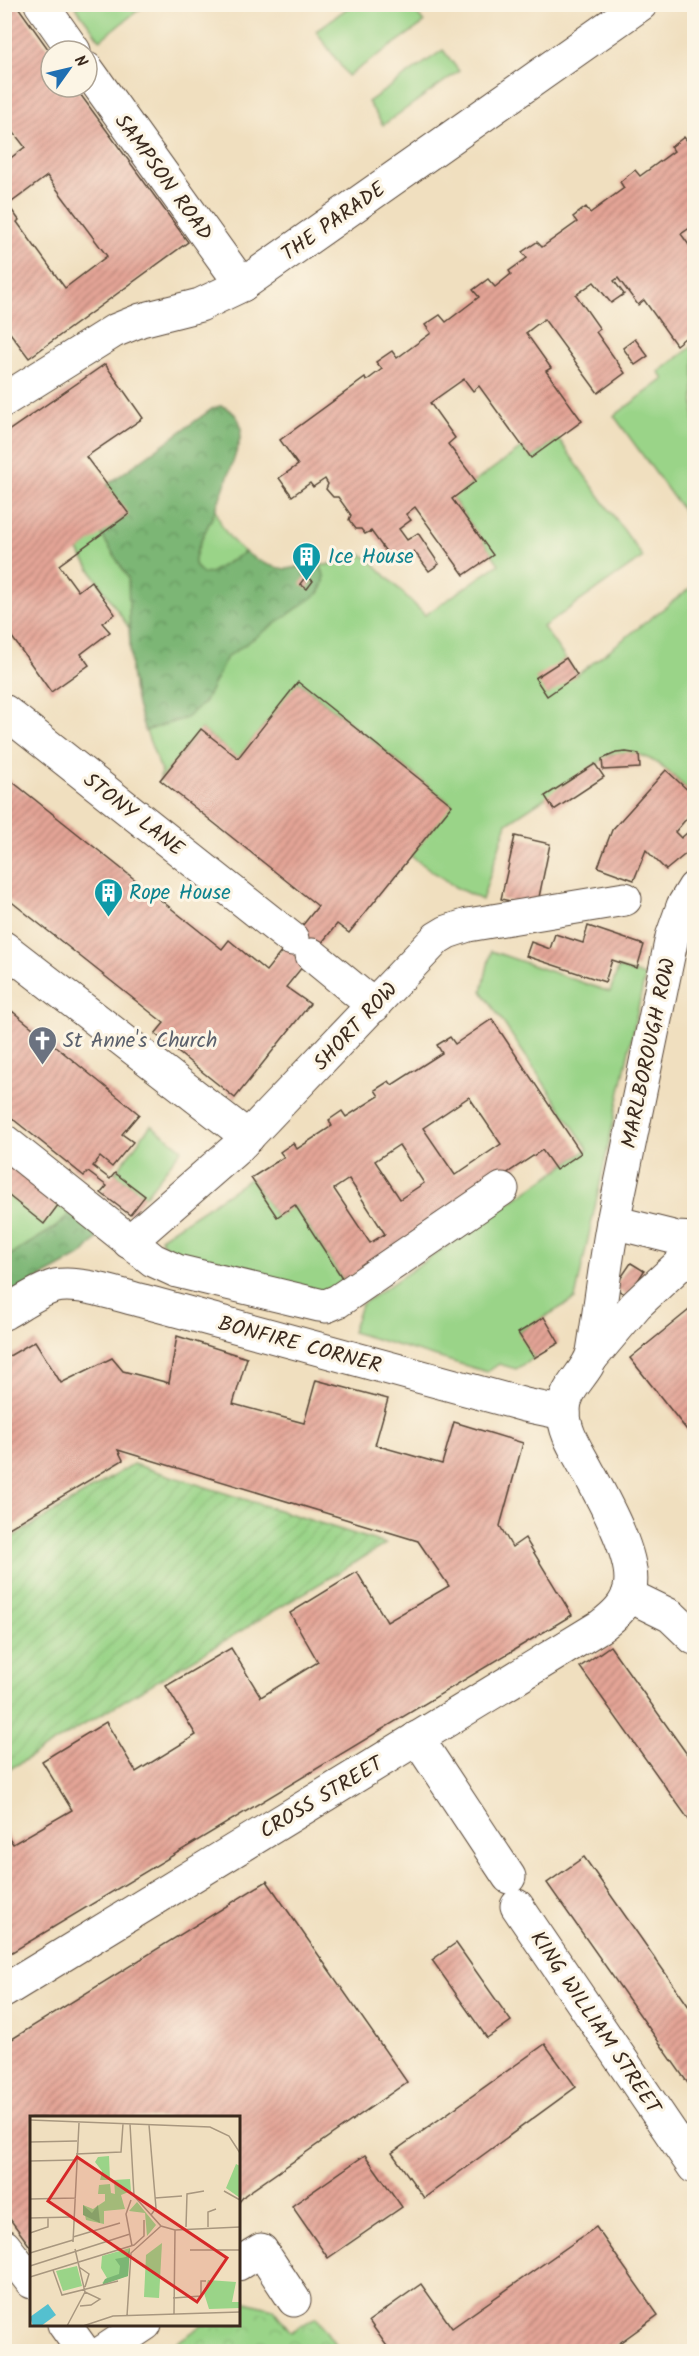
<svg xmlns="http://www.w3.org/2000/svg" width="699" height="2356" font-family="Kalam,sans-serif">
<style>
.grass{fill:#9ad488;stroke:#6a7f53;stroke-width:1.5}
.forest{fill:url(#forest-crowns);stroke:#5b7049;stroke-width:1.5}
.park{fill:url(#park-crowns);stroke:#6a7f53;stroke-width:1.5}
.garden{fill:url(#garden-furrows);stroke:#6a7f53;stroke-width:1.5}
.building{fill:url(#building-hatch);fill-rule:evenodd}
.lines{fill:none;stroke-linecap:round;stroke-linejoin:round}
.minor-casing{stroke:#564536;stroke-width:35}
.minor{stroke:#fff;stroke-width:33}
.labels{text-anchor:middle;stroke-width:6;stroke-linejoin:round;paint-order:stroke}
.street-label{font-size:21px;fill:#3b2a1e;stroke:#fcf5e5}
.culture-label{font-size:21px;fill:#0d838f;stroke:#fcf5e5;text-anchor:start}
.worship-label{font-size:21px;fill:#5b616d;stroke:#fcf5e5;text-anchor:start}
.inset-road{fill:none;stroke:#a8977f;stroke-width:1.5}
.view{fill:#d62828;fill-opacity:0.15;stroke:#d62828;stroke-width:3}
.inset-edge{fill:none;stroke:#3b2a1e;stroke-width:3}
</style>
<defs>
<pattern id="forest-crowns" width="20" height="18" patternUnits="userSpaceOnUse" patternTransform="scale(1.5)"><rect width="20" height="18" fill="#7bb674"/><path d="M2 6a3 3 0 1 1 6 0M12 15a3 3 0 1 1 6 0" fill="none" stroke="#66945f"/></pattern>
<pattern id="park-crowns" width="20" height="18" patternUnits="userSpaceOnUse" patternTransform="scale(1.5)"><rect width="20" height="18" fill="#9ad488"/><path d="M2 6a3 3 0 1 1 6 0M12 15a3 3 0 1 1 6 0" fill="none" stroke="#86b675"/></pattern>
<pattern id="garden-furrows" width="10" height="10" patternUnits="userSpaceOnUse" patternTransform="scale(1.5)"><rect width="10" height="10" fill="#9ad488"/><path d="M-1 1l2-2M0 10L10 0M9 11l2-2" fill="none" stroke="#86b675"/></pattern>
<pattern id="building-hatch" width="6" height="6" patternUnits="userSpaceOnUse" patternTransform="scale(1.5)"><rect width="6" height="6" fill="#e4a496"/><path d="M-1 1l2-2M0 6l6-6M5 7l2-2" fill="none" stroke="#ba867a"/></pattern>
</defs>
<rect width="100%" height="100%" fill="#fcf5e5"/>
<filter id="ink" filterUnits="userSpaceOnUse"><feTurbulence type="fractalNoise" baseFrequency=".0167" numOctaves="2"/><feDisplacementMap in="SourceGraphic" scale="12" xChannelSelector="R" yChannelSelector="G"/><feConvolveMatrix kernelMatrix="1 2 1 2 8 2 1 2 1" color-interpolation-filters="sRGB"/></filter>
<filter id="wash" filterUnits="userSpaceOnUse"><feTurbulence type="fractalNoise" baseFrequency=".008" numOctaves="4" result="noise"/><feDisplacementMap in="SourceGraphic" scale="24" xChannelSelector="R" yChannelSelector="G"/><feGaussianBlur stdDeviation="1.35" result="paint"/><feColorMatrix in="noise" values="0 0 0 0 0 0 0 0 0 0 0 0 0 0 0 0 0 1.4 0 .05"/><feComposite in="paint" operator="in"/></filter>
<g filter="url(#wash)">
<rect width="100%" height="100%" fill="#f0dfbf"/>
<g class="grass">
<path d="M353,4L411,5L424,23L348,76L316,31Z"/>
<path d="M74,5H145L100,40Z"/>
<path d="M443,50L459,71L383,125L368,102Z"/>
<path d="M693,346L694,349V521L692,523L614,416L664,379L659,372Z"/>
<path d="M220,406C237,409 242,424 240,439L216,508C221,538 255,567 285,569C293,569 300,565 308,564C314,563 320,566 326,565C344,563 347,546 368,558L425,615L499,564L452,498L523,447L532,458L558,438L643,557L543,627L577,675L694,585V796C671,774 646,744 610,755L507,823L482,900L455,887L411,856L451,804L299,682L238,758L201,729L160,780L161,770L143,724L133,689L129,628L78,551L212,409Z"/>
<path d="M491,951L610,992L618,968L645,976L575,1299L519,1332L534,1358L516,1369L499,1364L487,1372L352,1332L361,1305L588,1149L482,991Z"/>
<path d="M151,1125L182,1149L145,1196L115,1173Z"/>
<path d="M4,1159L99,1236L83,1254L5,1297Z"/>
<path d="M251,1178L276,1216L295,1205L344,1281L323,1296L191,1261C177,1255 168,1251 160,1238Z"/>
</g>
<g class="forest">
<path d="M220,406C230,408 240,417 241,428C242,442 221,496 215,511C210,523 193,552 195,563C196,568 200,571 203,574L210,573L245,552C256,560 272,568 286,569C298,569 308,562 320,565C326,576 326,584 318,594L227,657L204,703L194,711L186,718L145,731L137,705L131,673L128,578L101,534L107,485L212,409Z"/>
<path d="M70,1213L99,1236L83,1254L5,1297L4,1259L56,1227Z"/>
</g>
<path class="park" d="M239,2300L273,2309L291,2332L316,2317L340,2351H164L203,2325L238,2324Z"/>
<path class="garden" d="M133,1464L386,1544L5,1772V1542Z"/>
<g id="blocks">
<g class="building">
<path d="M4,4H16L51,53V87H75L188,242L29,358L4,325V163L25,147L4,120ZM47,176L107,256L65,288L17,222L19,220L8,205Z"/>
<path d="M684,137L688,142L694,137V225L681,234L694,252V331L676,345L644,300L638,305L618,278L614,281L624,294L611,303L594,282L576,295L600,329L596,332L625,373L598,393L544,319L526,333L551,368L546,371L582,421L531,458L479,386L473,391L464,379L430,403L455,438L448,444L476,481L452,499L493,555L464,575L415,507L406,514L411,520L399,529L407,540L418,533L439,564L429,571L414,551L395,564L371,531L365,534L361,529H356L349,520L351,515L338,497H333L326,489L328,484L325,479L313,487L310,483L292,496L279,478L298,465L280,440L365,378L366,381L382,369L376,362L392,351L397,358L431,333L425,325L440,315L446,322L479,297L473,290L488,279L495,287L511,274L509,271L527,258L522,252L537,242L542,247L577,222L573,217L586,207L590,213L624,188L620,182L635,170L640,176L674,151L671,147Z"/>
<path d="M635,339L648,356L635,365L623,348Z"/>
<path d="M105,364L143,418L86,457L129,514L59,565L78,591L91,581L115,614L102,623L110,632L81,654L89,665L51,692L4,626V434Z"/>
<path d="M306,576L313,581L307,589L300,584Z"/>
<path d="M566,658L577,675L547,696L535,678Z"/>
<path d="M298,682L452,805L349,933L337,924L286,987L310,1004L235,1098L155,1034L164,1023L4,896V775L222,949L229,940L266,971L318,906L160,780L201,729L238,758Z"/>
<path d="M626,752L639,754L640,768L603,770L602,759L616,753Z"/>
<path d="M595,764L604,777L554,810L545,796Z"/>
<path d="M666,770L694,796V810L675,832L681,838L694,827V847L666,870L646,850L634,880L598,867L612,830Z"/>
<path d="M515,836L550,844L537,907L501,899Z"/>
<path d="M588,926L644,945L637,968L612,960L605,982L526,956L531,942L550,949L555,934L583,943Z"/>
<path d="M12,1011L139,1114L122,1134L133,1142L112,1167L100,1157L93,1166L110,1179L115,1173L145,1196L130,1215L101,1193L107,1186L88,1172L84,1176L4,1112V1021Z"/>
<path d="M492,1019L581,1153L556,1170L542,1150L344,1281L295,1205L277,1217L251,1178L284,1157L280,1152L293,1143L297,1149L332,1126L329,1120L342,1111L346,1117L379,1096L375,1090L389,1081L392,1085L442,1053L437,1045L450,1037L455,1044ZM469,1097L501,1144L455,1175L423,1128ZM399,1145L424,1183L400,1199L375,1161ZM349,1179L385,1234L370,1243L334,1189Z"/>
<path d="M4,1159L59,1204L44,1224L4,1192Z"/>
<path d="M631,1263L644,1271L628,1296L614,1288Z"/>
<path d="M694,1306V1439L630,1358Z"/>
<path d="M544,1317L559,1343L534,1358L518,1333Z"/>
<path d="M177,1336L247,1358L233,1404L304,1423L316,1380L388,1399L375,1445L442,1464L454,1422L523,1443L500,1526L512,1547L525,1538L572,1615L4,1957V1830L13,1844L72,1810L42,1761L106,1722L136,1772L196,1735L166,1686L231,1648L261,1697L318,1662L290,1613L357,1572L387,1622L449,1586L418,1541L118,1450L123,1460L4,1531V1416L7,1415L4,1411V1359L35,1341L61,1383L112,1358L123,1371L169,1383Z"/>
<path d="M610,1646L694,1764V1827L580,1667Z"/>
<path d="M584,1857L694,2014V2092L547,1883Z"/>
<path d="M267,1881L407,2082L245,2195L238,2203V2118H32V2249L4,2211V2044Z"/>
<path d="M456,1943L511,2021L487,2038L432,1960Z"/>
<path d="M545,2044L576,2087L424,2198L392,2153Z"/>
<path d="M365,2155L402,2207L328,2258L292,2206Z"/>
<path d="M596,2227L658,2315L607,2352H391L369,2321L421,2284L452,2328Z"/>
</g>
</g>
</g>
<g filter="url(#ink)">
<use href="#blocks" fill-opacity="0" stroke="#564536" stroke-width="1.5"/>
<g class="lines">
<defs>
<g id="minor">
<path d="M41,4L74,51"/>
<path d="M87,69L242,285"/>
<path d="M4,400L114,331L141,320L200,305L242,285L641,4"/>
<path d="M4,711L292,939"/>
<path d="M4,948L248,1137"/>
<path d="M312,955L374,1006"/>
<path d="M4,1141L153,1260L177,1271L319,1305L326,1306L338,1301L502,1189"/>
<path d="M613,1222L677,1238L694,1239"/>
<path d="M129,1242L237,1148L437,938L447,932L468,925L625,899"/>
<path d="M4,1313C20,1304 38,1291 55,1286C80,1281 118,1295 143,1301L525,1405L564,1413"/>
<path d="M592,1357L636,1305L694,1251"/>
<path d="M628,1595L671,1616L694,1638"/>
<path d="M417,1738L509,1877"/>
<path d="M517,1906L694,2167"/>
<path d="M4,1991L601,1626C614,1616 627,1605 630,1588C637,1557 600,1494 585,1466C576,1449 564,1432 564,1412C563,1387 588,1374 593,1352C600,1309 605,1265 613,1222C632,1127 652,1032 672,937L683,906L694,888"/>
<path d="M4,2246L32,2282"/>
<path d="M238,2264L261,2250L294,2300"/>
<path d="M64,2324L84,2352"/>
<path d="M103,2352L145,2324"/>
</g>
</defs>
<use href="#minor" class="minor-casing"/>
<use href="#minor" class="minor"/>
</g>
</g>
<defs>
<symbol id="building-pin" viewBox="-11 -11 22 30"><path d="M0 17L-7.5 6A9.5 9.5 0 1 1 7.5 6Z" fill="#0f9aa8" stroke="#fcf5e5"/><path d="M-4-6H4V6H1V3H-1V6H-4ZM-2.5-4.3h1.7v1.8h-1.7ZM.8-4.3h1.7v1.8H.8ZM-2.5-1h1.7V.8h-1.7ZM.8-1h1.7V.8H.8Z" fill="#fff"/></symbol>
<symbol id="church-pin" viewBox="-11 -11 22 30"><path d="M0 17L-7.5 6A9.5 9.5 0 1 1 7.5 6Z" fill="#6b7280" stroke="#fcf5e5"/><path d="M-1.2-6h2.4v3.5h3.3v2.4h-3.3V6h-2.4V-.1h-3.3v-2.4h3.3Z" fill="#fff"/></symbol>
</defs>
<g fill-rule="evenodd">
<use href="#building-pin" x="290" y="540" width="33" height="45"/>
<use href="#building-pin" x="92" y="876" width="33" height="45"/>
<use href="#church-pin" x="26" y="1024" width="33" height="45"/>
</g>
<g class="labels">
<g class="street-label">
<text transform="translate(164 177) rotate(54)" y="7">SAMPSON ROAD</text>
<text transform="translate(333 221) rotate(-35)" y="7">THE PARADE</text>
<text transform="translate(134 814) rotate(38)" y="7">STONY LANE</text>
<text transform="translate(355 1026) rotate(-47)" y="7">SHORT ROW</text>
<text transform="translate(648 1053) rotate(-78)" y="7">MARLBOROUGH ROW</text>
<text transform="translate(300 1344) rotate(15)" y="7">BONFIRE CORNER</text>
<text transform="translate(321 1797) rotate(-31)" y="7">CROSS STREET</text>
<text transform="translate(596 2022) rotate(56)" y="7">KING WILLIAM STREET</text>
</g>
<g class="culture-label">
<text x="328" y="563">Ice House</text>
<text x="129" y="899">Rope House</text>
</g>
<g class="worship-label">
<text x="63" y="1047">St Anne's Church</text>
</g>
</g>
<g transform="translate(30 2116)">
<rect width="210" height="210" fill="#f0dfbf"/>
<path d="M79,40L80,64H70L72,55L65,46L68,41ZM206,48L210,50V82L196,72ZM100,63L101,75L91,79L95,93L74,95V108L56,104L53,89L63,93L75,85V78H68L69,69L80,68L81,77L85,78L84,64ZM107,86L126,109L117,120L115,97L99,95ZM100,132L98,160L72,167L77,162L71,152L72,140ZM47,150L52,170L33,175L26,155Z" fill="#9ad488"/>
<path d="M53,89L62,97L68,89L70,107L53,99ZM100,132L98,160L72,169L75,163L89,158L90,150L85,143L96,141Z" fill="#7bb674"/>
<path d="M178,164L206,166L202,186H210V192L179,193L174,177Z" fill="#9ad488"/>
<path d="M132,127L129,182L114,181L116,139Z" fill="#9ad488"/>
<path d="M18,188L26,199L11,210H3L0,201Z" fill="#54c0cf"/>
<path class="inset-road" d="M0,4L180,11L199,20L210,37M100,8L104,80L131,110L145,114M119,9L126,92L121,99M0,26L47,25M46,38L91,36L93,8M0,45L45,44M194,75L210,84M125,82L152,80M0,83L46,82M101,84L96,98L102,130M0,102L43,101M156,111L157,78L174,75M178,111V96L186,93M145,114L210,111M0,117L18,111V102M43,121L90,107M43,126L49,7M160,134H210M0,137L43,124M0,150L100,118M49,151L59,158L55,171M23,154L32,179L88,165M0,161L104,129L114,120V104M143,182L171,180V165H176M50,190L61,189L70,183L55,176M144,198L145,114M97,200L101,137L131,110M37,210L55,176L45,133M53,210L83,200L210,196"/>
<path class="view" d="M47,41L197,142L167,186L18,85Z"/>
<rect width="210" height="210" class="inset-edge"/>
</g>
<rect width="699" height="2356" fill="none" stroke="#fcf5e5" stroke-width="24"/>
<g transform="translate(69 69) rotate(56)"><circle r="28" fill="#fcf5e5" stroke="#afa495" stroke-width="1.5"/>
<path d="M0-4.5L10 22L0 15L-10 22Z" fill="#1f6fb2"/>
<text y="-9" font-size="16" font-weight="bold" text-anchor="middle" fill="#3b2a1e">N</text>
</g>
</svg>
